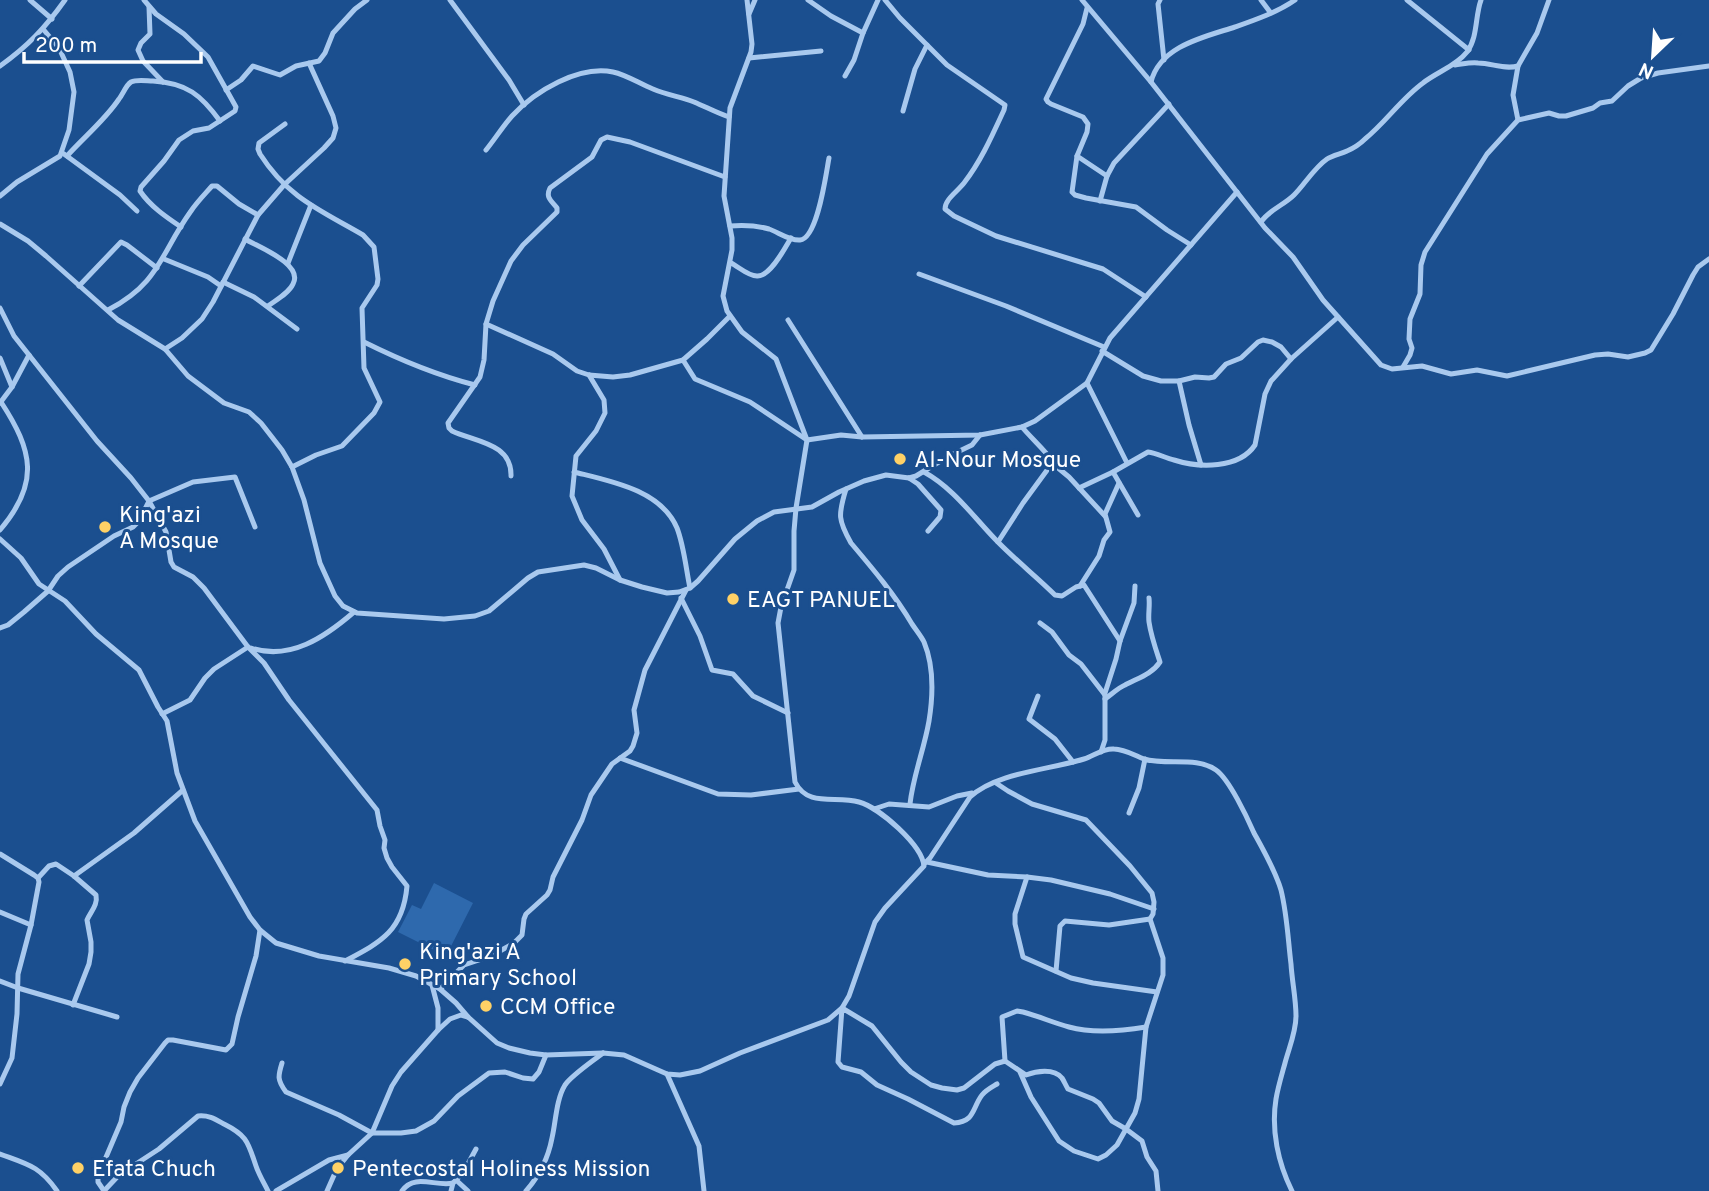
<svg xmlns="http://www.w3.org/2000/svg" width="1709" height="1191" font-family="Overpass,sans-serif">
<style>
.green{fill:#2e69ad}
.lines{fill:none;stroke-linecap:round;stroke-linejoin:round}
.street{stroke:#a9c9ee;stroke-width:5}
.poi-dot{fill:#ffd166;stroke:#1b4f8f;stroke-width:2.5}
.labels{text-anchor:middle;stroke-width:6;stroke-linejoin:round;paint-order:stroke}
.poi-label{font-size:23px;fill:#fff;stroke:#1b4f8f;text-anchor:start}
</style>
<rect width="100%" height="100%" fill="#1b4f8f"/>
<path class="green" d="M434,883L473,903L446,956L398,932L412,905L421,909Z"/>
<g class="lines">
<g class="street">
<path d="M30,0L52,19"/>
<path d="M144,0L156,14L184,34L208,57L236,107L235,111L209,128L193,131L179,140L164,161L141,187L140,191C150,206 166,217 181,227"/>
<path d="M450,0L509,80L524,105"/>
<path d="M808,0L831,16L863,33"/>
<path d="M885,0L900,18L947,65L1005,105L1004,110C992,136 981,161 964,183C958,191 945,199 945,209L954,216L996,236L1103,269L1146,297"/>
<path d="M1082,0L1151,82L1265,228L1293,257L1323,300L1381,365L1392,369L1422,366L1451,374L1477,370L1507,376L1595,355L1608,354L1628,357L1645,353L1651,350L1673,314L1693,275L1698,267L1709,259"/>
<path d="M1160,0L1158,4L1164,60"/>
<path d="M1261,0L1270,12"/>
<path d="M1407,0L1469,50"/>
<path d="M149,7L150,34L141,43L138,50L143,61L163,82"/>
<path d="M1087,8L1083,24L1046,99L1048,102L1051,104L1083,117L1088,124L1087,132L1077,156L1072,192L1075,195L1086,198L1136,207L1167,230L1191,245"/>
<path d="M749,14L755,0"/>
<path d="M749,58L821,51"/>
<path d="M1455,65C1463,64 1471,62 1478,63C1492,63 1504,70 1518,66L1537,33L1549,0"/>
<path d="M0,66C28,46 45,28 65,0"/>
<path d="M1518,66L1513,95L1518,120"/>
<path d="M845,76L854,60L863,33L878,0"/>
<path d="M1151,82C1160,46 1204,37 1235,27C1255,20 1278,12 1295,0"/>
<path d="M226,90L241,80L253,66L280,75L296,66L319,61L325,53L333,33L355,9L367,0"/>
<path d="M903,111L915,69L927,45"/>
<path d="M285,124L259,143L258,149L260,154C288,198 320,210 363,235L374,247L378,279L377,285L362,308L364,368L380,402L374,413L342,446L316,455L292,467"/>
<path d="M486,150C495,139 503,126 512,116C535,91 579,65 613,72C627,75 640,84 653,89C667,95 681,97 694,102C706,107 717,113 729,117"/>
<path d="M64,154L120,195L137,211"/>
<path d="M67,156C84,137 105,120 119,99C123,94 126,85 131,82C137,79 147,81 153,81C187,83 201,95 220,121"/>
<path d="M1077,156L1107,176"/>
<path d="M0,196L17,182L60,156L69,130L74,92L70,72L59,48L43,29"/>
<path d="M1100,201L1107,176L1114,163L1169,104"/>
<path d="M1261,222C1269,210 1284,205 1294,195C1305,184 1314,168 1327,159C1333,155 1341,154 1347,151C1354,148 1360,144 1365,139C1386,122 1401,99 1423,83C1437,72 1456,66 1467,52C1478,37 1475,16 1481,0"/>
<path d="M0,224L28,241L46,256L118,320L165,349L188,376L224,403L249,412L261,423L282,450L292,467L304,500L320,563L335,596L343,606L357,613L444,619L475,616L489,611L528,578L538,572L584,565L596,568L620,580L642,587L667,593L679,592L690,588L698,581L735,539L757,521L774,512L812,507L839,492L864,481L886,475L909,478L916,476L947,457L972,445L980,435"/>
<path d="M730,226C743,225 755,225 769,229C778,232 790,241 800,240C818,238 826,173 829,158"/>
<path d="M245,239C258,247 304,264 293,284C289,293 276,300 268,306"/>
<path d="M164,259L208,277L221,286"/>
<path d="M288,263L311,205"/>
<path d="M731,263C739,267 748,276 757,276C770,277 785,248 791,238"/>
<path d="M919,274L1006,306L1104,347"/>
<path d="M223,282L254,297L297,329"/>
<path d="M79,286L121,242L127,245L157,268"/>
<path d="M0,308L14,336L97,441L131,478L149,501L166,532L171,562L174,567L193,577L204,588L248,647L264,663L289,700L377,810L380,826L385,840L384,848L387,858L392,867L407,886C403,931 381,942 345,961"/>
<path d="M108,310C160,283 160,254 191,211C197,202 205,194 212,186H217L239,204L258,215"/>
<path d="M788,320L862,437"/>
<path d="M486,324L553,354L577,371L589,375L613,377L630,375L683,360L707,339L730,316"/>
<path d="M364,342C400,360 436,375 475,385"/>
<path d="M165,349L182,338L202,319L213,302L258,215L284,185L324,148L333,138L336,128L333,116L309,63"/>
<path d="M1102,351L1143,376L1161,381H1179L1195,377L1209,378L1214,377L1226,364L1241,358L1258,342L1263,340L1272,342L1281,347L1291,359"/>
<path d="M0,358L12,387"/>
<path d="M683,360L695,379L750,402L807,440L841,435L862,437L980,435L1022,427L1035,421L1087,383L1110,338L1237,192"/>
<path d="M1403,367L1410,355L1412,348L1409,339L1410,319L1420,294L1421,265L1425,252L1487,154L1518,120L1549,113L1559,116H1566L1593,108L1600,103L1612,101L1628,86L1641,78L1658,73L1709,66"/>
<path d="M589,375L604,400L605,413L596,431L576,456L572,496L582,520L604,549L620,580"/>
<path d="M1179,381L1189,425L1201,465"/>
<path d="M1087,383L1127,463"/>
<path d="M0,403L12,387L29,355"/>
<path d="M1052,463L1069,477L1105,516"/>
<path d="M574,472C610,481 661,490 677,528C684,546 686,569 690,588"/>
<path d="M924,472C953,488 972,515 995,539C1014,559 1036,576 1055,595L1062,596L1076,587L1084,585L1120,641"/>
<path d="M1113,472L1138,515"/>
<path d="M511,476C512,443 475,442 452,431L449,428L448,423L480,377L484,360L486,324L493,301L511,261L523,245L557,212V208C552,201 545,198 550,188L592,157L601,140L607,137L630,142L725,177"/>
<path d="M909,478L918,484L941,510L940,517L928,531"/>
<path d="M1079,488L1113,472L1148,452C1157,453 1165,458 1174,460C1199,468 1239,469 1255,445L1265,394L1271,381L1291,359L1338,317"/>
<path d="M846,489C838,515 838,520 851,543C873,569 895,595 912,624C916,630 921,636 924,642C934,666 933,696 929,721C924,750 913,776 910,804"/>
<path d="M0,530C40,483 33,451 1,402"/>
<path d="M0,539L21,558L39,584L65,601L96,634L139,670L158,707L167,721L177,773L195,821L250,917L260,930L276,943L319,956L389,968L416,976L440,989L456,1003L468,1017"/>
<path d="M998,542L1023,503L1053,462C1046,451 1031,438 1022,427"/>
<path d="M1080,586L1099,556L1104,540L1110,532L1105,514L1119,483"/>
<path d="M681,598L700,636L712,670L733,674L753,696L788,713"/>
<path d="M1040,623L1052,632L1069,655L1081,664L1105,695"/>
<path d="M0,628L8,625L24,612L48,591L58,576L68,567L114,536L133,527L139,521L149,501L193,482L235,477L255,527"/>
<path d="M251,648C290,661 325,637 354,612"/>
<path d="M1038,696L1029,719L1055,739L1073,762"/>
<path d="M1105,699C1112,694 1118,688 1125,685C1138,678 1152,674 1160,662C1156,650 1151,636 1149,622C1148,614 1150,606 1149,598"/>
<path d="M162,714L190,700L205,678L214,669L248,647"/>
<path d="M1101,752L1105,740V693L1116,659L1120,641L1134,603L1135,586"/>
<path d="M620,758L718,794L751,795L799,789"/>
<path d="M996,783L1008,791L1032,804L1086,820L1130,866L1152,893L1154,902L1153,914L1150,919L1163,958V975L1146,1027L1139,1099L1135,1113L1117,1145L1106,1155L1098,1159L1074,1151L1059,1141L1031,1097L1020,1072"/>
<path d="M874,809L889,804L929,807L957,796L972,793"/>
<path d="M1129,813L1139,788L1145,759"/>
<path d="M0,854L34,875L38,878L39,882L31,925L18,974L17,1014L12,1058L0,1084"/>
<path d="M927,862L988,875L1027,877L1051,880L1110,894L1154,909"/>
<path d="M924,864L930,858L970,797C997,772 1050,770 1084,759C1094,756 1103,748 1114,749C1124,749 1134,755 1144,759C1166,766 1196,756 1216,770C1229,779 1247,817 1254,833C1264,851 1275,870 1281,890C1287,914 1288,939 1291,964C1292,981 1296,999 1296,1016C1296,1032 1289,1048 1285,1063C1282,1074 1278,1087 1276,1099C1271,1130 1278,1163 1292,1191"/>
<path d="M74,876L134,833L183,790"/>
<path d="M1027,877L1015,914V924L1023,957L1071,978L1093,983L1157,992"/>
<path d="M38,878L49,866L56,864L74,876L96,895C98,905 91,911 87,920L91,942V952L89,964L73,1005"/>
<path d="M0,912L31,925"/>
<path d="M1056,971L1060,926L1065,921L1109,925L1150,919"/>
<path d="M0,981L18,988L117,1017"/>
<path d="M432,985L438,1008V1030"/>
<path d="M440,989L464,965L491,956L514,943L522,935L524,919L526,914L547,895L550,890L553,877L582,820L591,795L612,764L630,751L633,746L637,733L634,710L645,670L686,590"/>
<path d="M1005,1061L1002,1017L1017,1011L1023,1012C1038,1016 1054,1023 1069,1027C1094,1034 1122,1031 1146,1027"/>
<path d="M282,1063C278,1076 277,1080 286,1092L339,1115L372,1133H401L416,1131L434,1121L458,1096L489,1073L505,1072L523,1078L533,1079L539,1072L546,1055"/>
<path d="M667,1074L699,1146L704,1191"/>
<path d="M997,1084C992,1087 986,1090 982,1095C972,1108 975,1122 954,1123L908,1099L877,1085L861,1072L842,1067L838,1062L842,1008L872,1026L901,1062L911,1072L931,1085L942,1088L957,1090L964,1088L995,1064L1005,1061L1026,1075C1036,1071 1054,1068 1062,1078C1064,1081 1066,1086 1068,1089L1093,1099L1099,1103L1112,1121L1126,1129L1142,1141L1147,1157L1156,1171L1158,1191"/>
<path d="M0,1154C27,1164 40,1166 57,1191"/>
<path d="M456,1180L468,1191"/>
<path d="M104,1191L98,1182V1176L121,1122L124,1107L130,1092L138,1078L165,1043L168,1040H173L226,1050L232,1044L238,1017L256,956L260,930"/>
<path d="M104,1191L119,1175L159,1149L198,1116C209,1115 215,1119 224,1124C248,1136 248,1143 256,1166C259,1175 264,1183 268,1191"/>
<path d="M276,1191L329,1160L348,1155"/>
<path d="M327,1191L335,1173L340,1165L348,1155L372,1133L392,1086L401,1072L438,1030L450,1019L461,1015L468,1017L497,1043L509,1048L530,1053L546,1055L603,1053L624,1055L667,1074L680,1075L700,1071L740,1053L828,1020L842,1008L849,996L875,922L885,908L924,866C922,845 880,808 859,802C836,795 808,808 795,782L778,623L781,607L794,570V531L796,508L807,440L776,359L742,332L727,311L723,296L732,250V238L724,196L730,108L751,52L752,44L747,0"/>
<path d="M402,1191C414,1173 436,1187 453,1183"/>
<path d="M451,1191L453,1183L463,1173L476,1149"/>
<path d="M526,1191C540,1175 548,1159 552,1138C556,1121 556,1100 565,1085C572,1075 593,1061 603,1053"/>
</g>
</g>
<g class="poi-dot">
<circle cx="900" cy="459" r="7"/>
<circle cx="105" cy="527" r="7"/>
<circle cx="733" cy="599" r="7"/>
<circle cx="405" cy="964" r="7"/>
<circle cx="486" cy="1006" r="7"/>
<circle cx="78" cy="1168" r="7"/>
<circle cx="338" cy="1168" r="7"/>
</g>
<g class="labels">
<g class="poi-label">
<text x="914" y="467">Al-Nour Mosque</text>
<text x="119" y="522">King'azi<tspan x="119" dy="26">A Mosque</tspan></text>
<text x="747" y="607">EAGT PANUEL</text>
<text x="419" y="959">King'azi A<tspan x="419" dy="26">Primary School</tspan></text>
<text x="500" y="1014">CCM Office</text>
<text x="92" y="1176">Efata Chuch</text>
<text x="352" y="1176">Pentecostal Holiness Mission</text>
</g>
</g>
<g transform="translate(1653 56) rotate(205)" stroke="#1b4f8f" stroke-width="5" paint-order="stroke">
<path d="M0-5L12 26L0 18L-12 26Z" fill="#ffffff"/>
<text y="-10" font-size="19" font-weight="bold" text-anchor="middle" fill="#ffffff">N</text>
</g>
<path d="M24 52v10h177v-10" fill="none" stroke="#ffffff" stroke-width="3.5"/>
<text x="35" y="52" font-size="21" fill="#ffffff" stroke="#1b4f8f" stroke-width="5" paint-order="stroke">200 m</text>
</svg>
